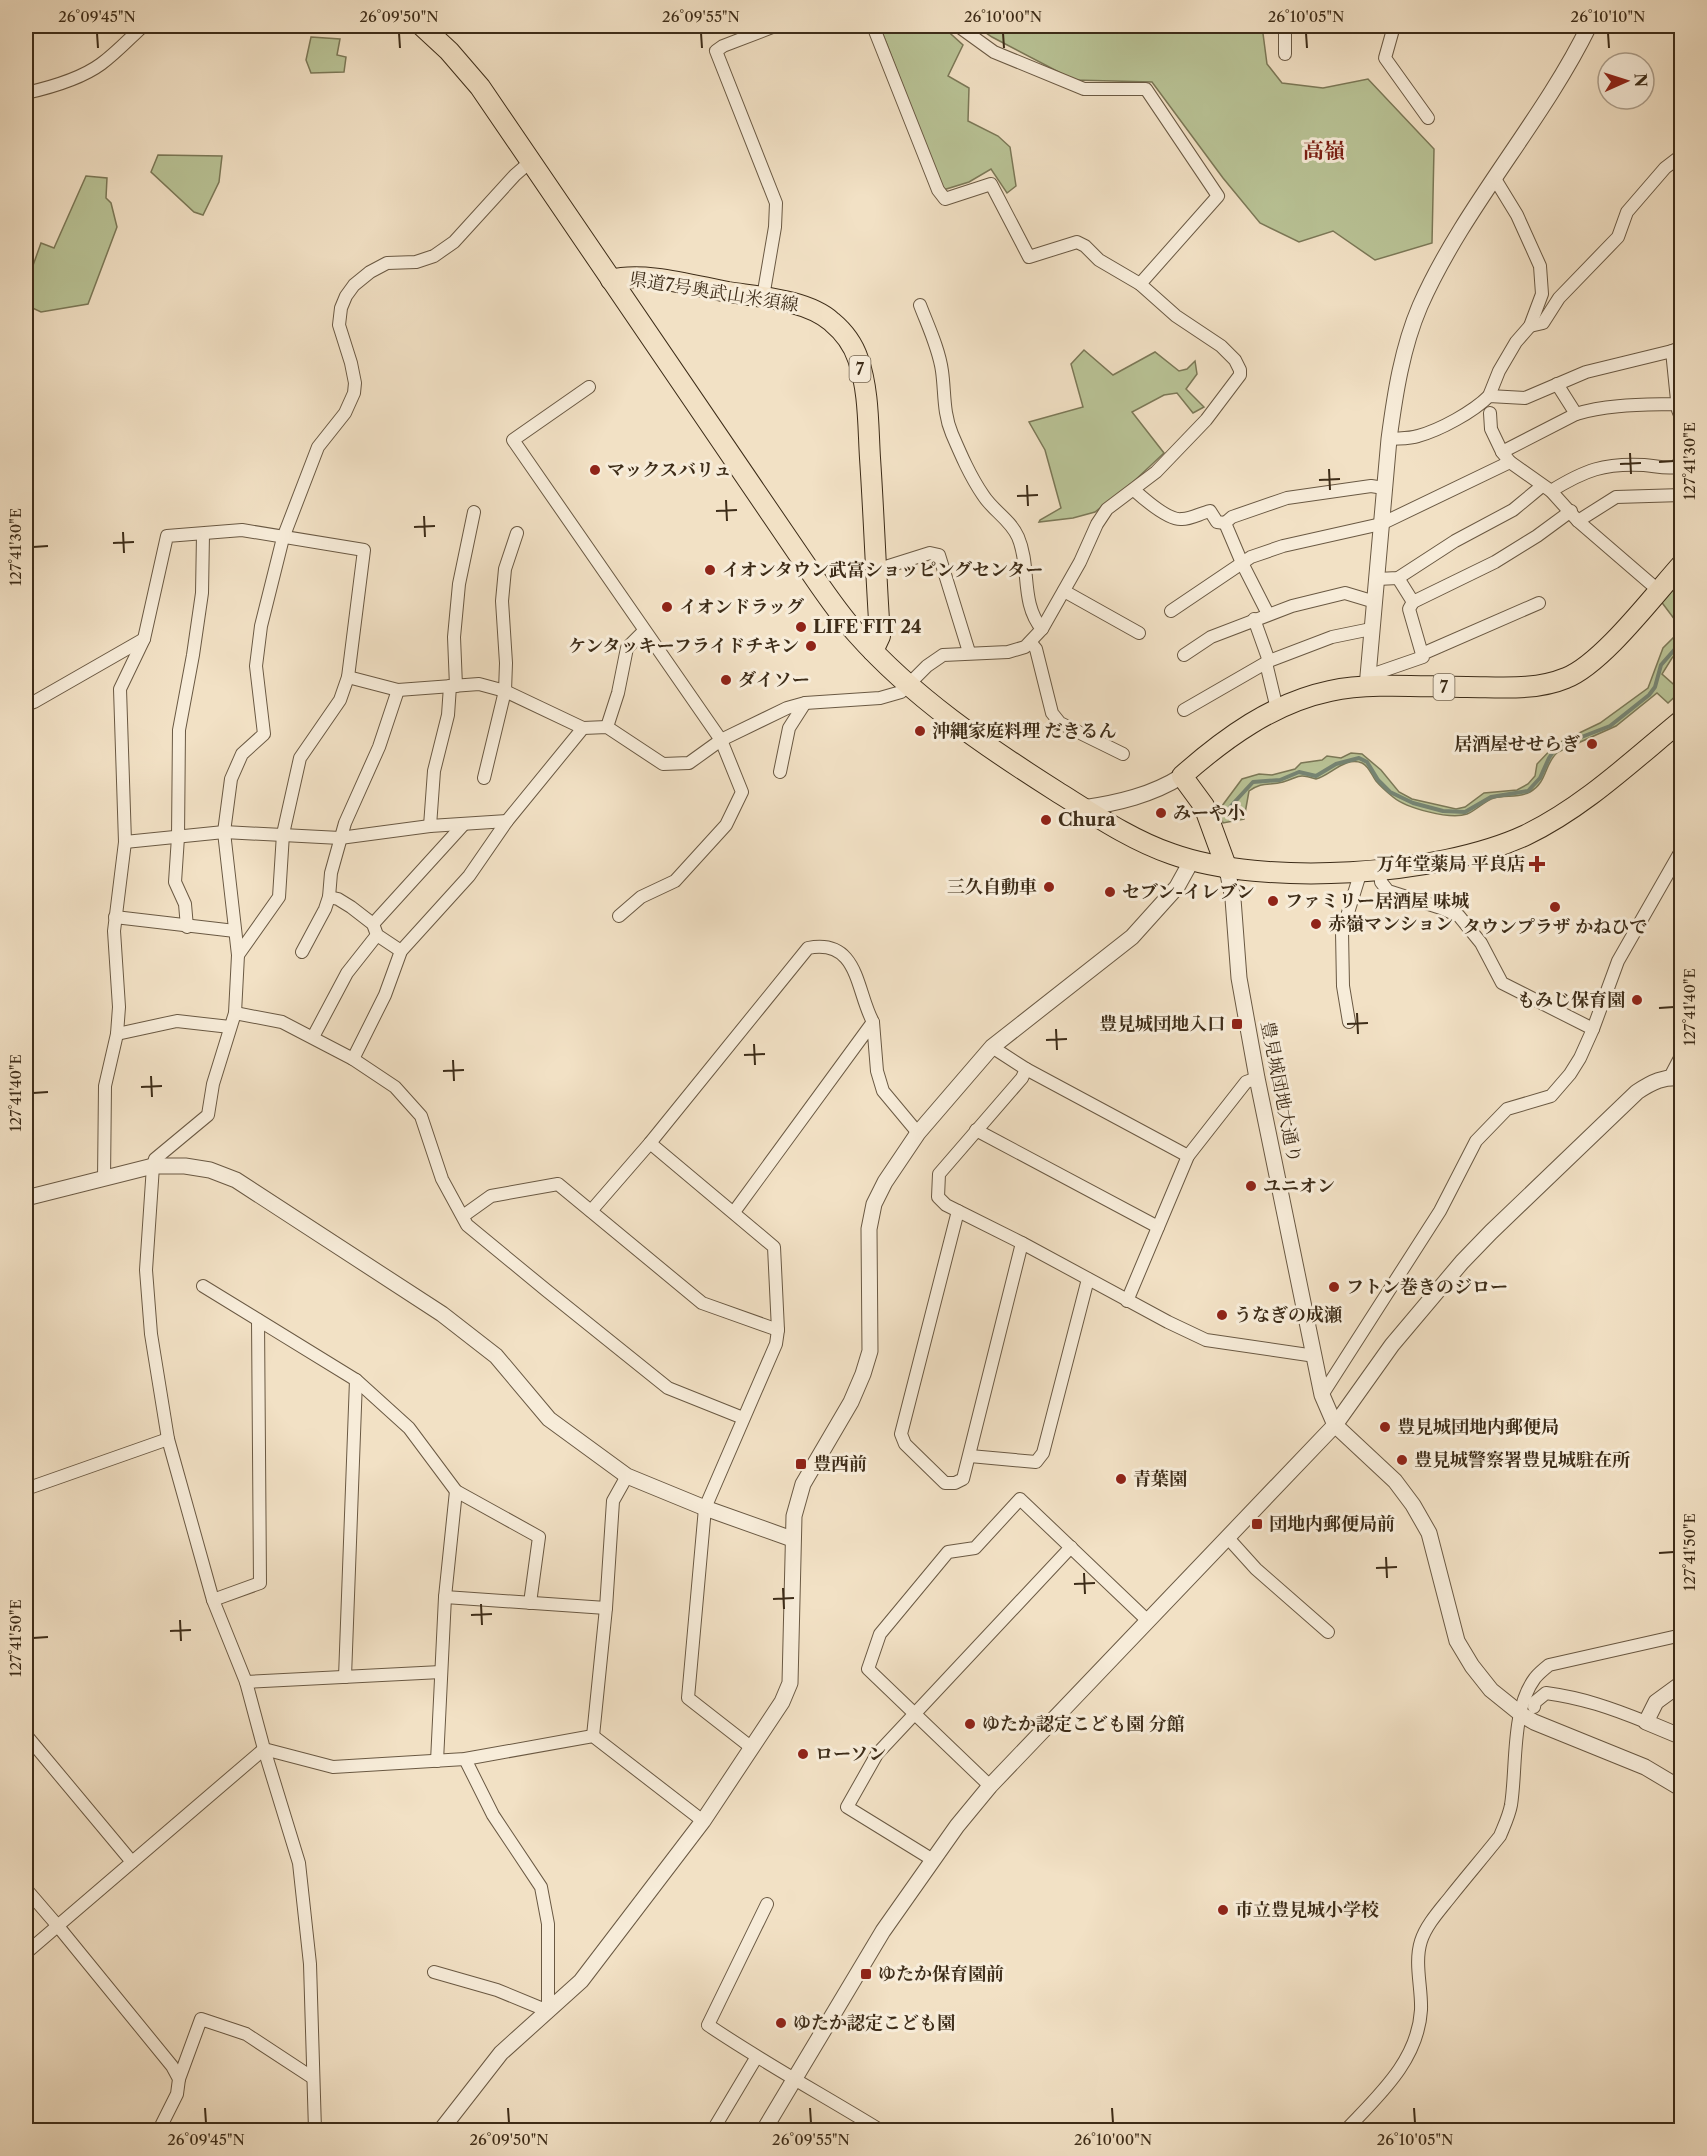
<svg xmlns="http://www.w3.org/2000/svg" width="1707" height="2156" font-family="'Libre Caslon Text','Noto Serif JP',serif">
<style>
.green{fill:#b9c396;stroke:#7b7857;stroke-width:1.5}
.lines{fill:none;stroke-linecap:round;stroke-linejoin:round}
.stream{stroke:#768473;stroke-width:4}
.minor-casing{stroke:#6a5943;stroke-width:14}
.tertiary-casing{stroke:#6a5943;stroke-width:17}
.primary-casing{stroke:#3d2c18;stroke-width:22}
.minor{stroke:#f7ecd9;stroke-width:12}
.tertiary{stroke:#f7ecd9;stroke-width:15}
.primary{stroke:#f2e1c5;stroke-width:20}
.ticks{fill:none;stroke:#3d2c18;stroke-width:2}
.poi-dot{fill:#8f2418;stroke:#f7ecd9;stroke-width:2}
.labels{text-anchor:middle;stroke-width:6;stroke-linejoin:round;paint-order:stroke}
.shield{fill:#f7ecd9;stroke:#756652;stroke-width:1.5}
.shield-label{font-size:16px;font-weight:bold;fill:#3d2c18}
.street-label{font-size:18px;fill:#3d2c18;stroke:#f7ecd9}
.poi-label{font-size:18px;font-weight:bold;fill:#3d2c18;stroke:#f7ecd9;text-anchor:start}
.quarter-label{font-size:21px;font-weight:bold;fill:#7a1f14;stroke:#f7ecd9}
.neatline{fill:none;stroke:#3d2c18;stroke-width:2}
.ticks-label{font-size:15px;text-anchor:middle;fill:#3d2c18}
</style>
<rect width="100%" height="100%" fill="#f2e1c5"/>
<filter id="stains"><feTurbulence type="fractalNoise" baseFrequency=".00333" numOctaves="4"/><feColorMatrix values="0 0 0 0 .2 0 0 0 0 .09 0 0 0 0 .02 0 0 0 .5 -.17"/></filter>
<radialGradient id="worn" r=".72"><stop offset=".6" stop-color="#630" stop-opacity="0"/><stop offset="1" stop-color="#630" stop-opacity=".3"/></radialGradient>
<g class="green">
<path d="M896,26H942L963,45L948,76L969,88L968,121L998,136L1010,147L1016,186L1007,193L991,169L969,182L943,190L882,32Z"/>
<path d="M976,26H1262L1267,64L1282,83L1323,88L1368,79L1434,149L1432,243L1375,260L1333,231L1299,242L1260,223L1223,178L1152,82L1074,80L992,37Z"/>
<path d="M311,37L340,39L337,55L346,57L344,72L311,73L306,60Z"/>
<path d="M158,155L222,156L219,182L203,215L194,212L151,172Z"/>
<path d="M86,176L107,178L106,198L111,203L117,227L88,304L41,312L26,305V285L41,243L54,248Z"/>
<path d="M1084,350L1113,375L1155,352L1179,371L1187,369L1195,361L1197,374L1186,389L1204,407L1193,413L1177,393L1164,395L1132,412L1164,453L1132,483L1095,512L1073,518L1039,522L1040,520L1061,508L1045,450L1029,422L1083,407L1071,364Z"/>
<path d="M1677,582L1681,586V628L1660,600Z"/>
<path d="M1681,630V648L1672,658L1662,674L1681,691L1668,703L1657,693L1616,726L1558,752C1544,763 1548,782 1530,792C1519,798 1506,795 1494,798C1484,801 1477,810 1467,814C1450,820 1406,808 1393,797C1387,792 1381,787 1376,781C1372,776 1369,766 1362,763C1345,756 1331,775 1316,779C1297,773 1300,777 1283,782C1269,786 1263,781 1249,791L1244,819L1223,823L1219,810L1242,779L1259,774L1272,775L1295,769L1301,763L1322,760L1327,756L1341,758L1351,753L1362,754L1381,770L1399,792L1412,799L1456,809L1465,807L1484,793L1517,790L1528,784L1535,776L1537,764L1556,744L1600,723L1648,688L1663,648Z"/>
</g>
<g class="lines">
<path class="stream" d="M1230,807L1253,782L1280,780L1299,772L1316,776L1336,764L1359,758L1367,762L1378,780L1390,792L1413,803L1443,811L1465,812L1491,797L1528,791L1540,778L1549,758L1553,752L1579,738L1610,726L1649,695L1655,687L1661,665L1682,641"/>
<defs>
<g id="minor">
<path d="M958,26L994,52L1084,89H1146L1218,196L1140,284"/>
<path d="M1285,26V54"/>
<path d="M1394,26L1385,58L1428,118"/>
<path d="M26,93C48,88 82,78 101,64C116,53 129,39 143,26"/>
<path d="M763,297L775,227L776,203L716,51L723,46L775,26"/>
<path d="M920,305C928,326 939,349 942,371C945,392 943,413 952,434C961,455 970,476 983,495C993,511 1010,519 1018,537C1031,567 1020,603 1042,629"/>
<path d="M1530,326L1543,323L1559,298L1618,237L1627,212L1665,168L1682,155"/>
<path d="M1672,351L1678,410L1682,420"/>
<path d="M1557,384L1576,414"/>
<path d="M589,387L513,440L721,740L742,792L726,825L675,881L641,897L619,916"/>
<path d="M1489,396L1499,371L1516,342L1530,326L1542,294L1540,266L1517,215L1495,179"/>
<path d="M1490,413L1491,429L1502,452L1510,462L1551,491L1578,521L1658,590"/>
<path d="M1389,439C1399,438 1409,439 1418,436C1440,430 1473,412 1489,396L1525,398L1586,372L1672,351L1682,347"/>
<path d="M1502,452L1576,414C1608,404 1644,405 1677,404"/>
<path d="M1134,490C1144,499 1169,521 1182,519C1191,519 1201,513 1210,511L1217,522L1225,523"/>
<path d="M1551,491C1585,470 1604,463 1644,465C1656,466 1665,469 1677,467L1682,456"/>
<path d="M1578,521L1616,497L1682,495"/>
<path d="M876,570L930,553L939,555L969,652"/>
<path d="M1398,578L1413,602L1495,562L1537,536L1571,511"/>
<path d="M1377,579L1398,578L1455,541L1513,510L1542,486"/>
<path d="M1064,591L1139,633"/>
<path d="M1413,602L1409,609L1422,654"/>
<path d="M1171,611L1251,557L1283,546L1381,524L1510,462"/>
<path d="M1268,614L1242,563L1225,523L1232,517L1287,498L1371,486L1384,488"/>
<path d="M1254,619L1269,661"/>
<path d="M1031,643L1036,649L1052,713L1060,723L1123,754"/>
<path d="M1184,655L1211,637L1292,606L1345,593L1375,602"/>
<path d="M1266,663L1277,709"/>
<path d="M1368,676L1423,657L1422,654L1539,603"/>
<path d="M348,677L398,690L479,684L505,691L583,728L607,727L663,764L689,763L721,740L787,708L805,703L880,698L901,692L927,666L943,655L1008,652L1025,647L1042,629L1080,562L1097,524L1107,509L1156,472L1206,420L1240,375V370L1235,360L1221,346L1176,316L1140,284L1099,260L1085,246L1077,242L1029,257L991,184L945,199L938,190L873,26"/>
<path d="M456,686L454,637L459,584L474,512"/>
<path d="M26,705L34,702L144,639"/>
<path d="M1184,710L1269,661L1332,637L1371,629"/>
<path d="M607,727L618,693L627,648L644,631"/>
<path d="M780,772L789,728L805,703"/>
<path d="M484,778L505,691L506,663L502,601L505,569L517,533"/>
<path d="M430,826L434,771L448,715L450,686"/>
<path d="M125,842L224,832L340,838L430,826L507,821"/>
<path d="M1380,869L1381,882L1388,891L1441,908L1459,916L1481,943L1502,983L1593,1029"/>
<path d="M329,897L338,899L351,907L373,924L377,935L401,951"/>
<path d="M115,917L235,931"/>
<path d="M373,924L464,824"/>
<path d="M187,927L185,904L175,882L178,837L179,730L193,655L202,593L203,534"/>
<path d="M302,952L325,909L329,897L331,873L345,823L379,747L398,690"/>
<path d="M235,1013L282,1022L353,1059L395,1087L421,1116L442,1179L467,1225L546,1290L668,1388L743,1418"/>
<path d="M1349,1022L1343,986L1342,932L1361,871"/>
<path d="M117,1034L177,1021L230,1027"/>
<path d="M313,1037L347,973L377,935"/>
<path d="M992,1047L1026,1069L1188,1156"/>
<path d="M353,1059L385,995L401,951L469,876L507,821L583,728"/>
<path d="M1026,1069L1022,1078L939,1174L938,1197L946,1205L1022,1243L1168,1322L1206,1340L1315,1356"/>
<path d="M1670,1077L1682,1054"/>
<path d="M976,1130L1158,1227"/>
<path d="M650,1143L774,1247L778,1330L776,1344L705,1508L688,1698L752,1748"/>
<path d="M104,1179L105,1086L117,1034L119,1007L114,931L125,842L120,689L144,639L167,536L242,530L364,550L348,677L340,700L300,758L283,834L279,897L238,955"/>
<path d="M591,1211L650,1143L808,948C859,938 856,991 873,1022"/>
<path d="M958,1211L901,1434L905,1444L945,1483H955L963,1479L1022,1243"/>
<path d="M734,1212L873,1022L877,1071L883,1091L918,1133"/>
<path d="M463,1216L491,1196L558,1184L702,1303L778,1330"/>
<path d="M203,1286L356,1380L409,1428L456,1491L539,1537L530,1603"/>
<path d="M1127,1301L1188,1156L1246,1082L1257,1078"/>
<path d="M1322,1395L1440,1211L1476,1141L1507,1109L1551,1096L1570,1074L1580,1058L1593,1029L1618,961L1682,849"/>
<path d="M970,1456L1036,1462L1043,1453L1088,1279"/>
<path d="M26,1489L168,1439"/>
<path d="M1228,1538L1256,1569L1328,1632"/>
<path d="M445,1597L606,1608"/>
<path d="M213,1600L260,1583L258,1320"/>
<path d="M345,1677L356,1380"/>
<path d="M246,1682L441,1672"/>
<path d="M1534,1707L1535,1702L1546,1693C1583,1698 1611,1708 1646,1722"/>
<path d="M26,1735L132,1862"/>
<path d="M593,1736L606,1608L613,1501L627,1476"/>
<path d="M264,1749L333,1767L465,1759L593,1736L703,1821"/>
<path d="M437,1761L445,1597L456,1491"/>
<path d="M990,1786L868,1669L880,1634L948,1552L975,1548L1020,1499L1148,1621"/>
<path d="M933,1860L847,1807L877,1754L1071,1547"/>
<path d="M26,1889L57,1925L172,2066L179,2079L177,2094L159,2130"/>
<path d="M767,1904L708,2025C764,2063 823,2095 880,2130"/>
<path d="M26,1953L264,1749"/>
<path d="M434,1972L497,1990L548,2011V1924L541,1887L493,1815L465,1759"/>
<path d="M179,2079L201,2019L246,2034L313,2078"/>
<path d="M315,2130L310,1964L299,1863L264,1749L246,1682L213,1600L168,1439L151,1334L146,1270L153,1166L155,1159L208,1115L213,1084L235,1013L238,955L224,832L231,779L242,754L264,734L256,666L261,626L283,538L318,447L345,413L354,393L355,383L351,363L339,325L341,308L346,296L354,285L370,272L387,263L416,262L434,256L454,242L515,175L530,162"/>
<path d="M713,2130L756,2058"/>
<path d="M1346,2130C1378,2096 1418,2061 1421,2010C1422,1988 1414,1963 1421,1941C1426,1925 1440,1910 1451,1896C1467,1876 1484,1856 1500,1836C1504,1826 1509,1816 1511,1805C1517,1767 1511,1710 1535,1678C1539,1673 1544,1669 1549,1665L1682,1635"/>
</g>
<g id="tertiary">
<path d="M1367,687L1389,439C1395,394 1402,348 1420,306C1463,208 1542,122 1589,26"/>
<path d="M1083,808C1118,803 1152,795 1182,776"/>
<path d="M1227,869L1233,899L1239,978L1257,1078L1322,1395L1335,1425L1395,1481L1413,1505L1429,1533L1457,1641L1472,1666L1491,1690L1522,1715L1534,1722L1645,1767L1682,1789"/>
<path d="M26,1198L153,1166H185L210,1170L236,1180L442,1314L496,1356L549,1419L627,1476L705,1508L792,1539"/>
<path d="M1682,1683L1656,1702L1646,1722L1682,1737"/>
<path d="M441,2130L501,2053L581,1981L703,1821L782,1702L790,1683L794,1516L803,1484L851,1402L863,1374L870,1351L869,1229L874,1204L885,1182L918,1133L992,1047L1132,937L1177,887L1192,860"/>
<path d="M764,2130L883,1931L957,1826L990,1786L1335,1425L1392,1345L1462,1262L1491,1232L1637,1092C1652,1082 1664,1076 1682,1078"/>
</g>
<g id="primary">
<path d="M422,26L449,51L480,87L814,577C827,596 841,616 857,634C913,697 985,746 1056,791C1093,814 1131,840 1172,854C1264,887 1438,876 1526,835C1584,807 1632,761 1682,720"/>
<path d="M611,280C643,271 695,286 728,292C760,297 808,300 832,322C844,332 853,344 858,359C869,390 868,426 870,458C874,517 876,577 880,636L873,651"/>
<path d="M1227,869L1204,806L1182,776C1225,738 1273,703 1330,691C1371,682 1424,687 1467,687C1499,687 1535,691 1566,678C1602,664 1654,595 1682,564"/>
</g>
</defs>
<use href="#minor" class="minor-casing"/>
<use href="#tertiary" class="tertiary-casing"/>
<use href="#primary" class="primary-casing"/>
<use href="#minor" class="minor"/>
<use href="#tertiary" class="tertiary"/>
<use href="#primary" class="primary"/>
</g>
<path class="ticks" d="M97,33L98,48M399,33L400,48M701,33L702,48M1003,33L1004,48M1306,33L1307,48M1608,33L1609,48M1630,453L1631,474M1659,462L1674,461M1620,464L1641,463M1329,469L1330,490M1319,480L1340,479M1027,485L1028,506M1017,496L1038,495M726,500L727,521M716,511L737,510M424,516L425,537M414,527L435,526M123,532L124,553M113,543L134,542M33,547L48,546M1659,1008L1674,1007M1357,1013L1358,1034M1347,1024L1368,1023M1056,1029L1057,1050M1046,1040L1067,1039M754,1044L755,1065M744,1055L765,1054M453,1060L454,1081M443,1071L464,1070M151,1076L152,1097M141,1087L162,1086M33,1093L48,1092M1659,1553L1674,1552M1386,1557L1387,1578M1376,1568L1397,1567M1084,1573L1085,1594M1074,1584L1095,1583M783,1588L784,1609M773,1599L794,1598M481,1604L482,1625M471,1615L492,1614M180,1620L181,1641M170,1631L191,1630M33,1638L48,1637M205,2108L206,2123M508,2108L509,2123M810,2108L811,2123M1112,2108L1113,2123M1414,2108L1415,2123"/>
<g class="poi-dot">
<circle cx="595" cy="470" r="6"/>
<circle cx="710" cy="570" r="6"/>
<circle cx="667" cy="607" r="6"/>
<circle cx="801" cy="627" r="6"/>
<circle cx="811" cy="646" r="6"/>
<circle cx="726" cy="680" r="6"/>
<circle cx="920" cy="731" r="6"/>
<circle cx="1592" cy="744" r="6"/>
<circle cx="1161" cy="813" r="6"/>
<circle cx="1046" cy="820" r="6"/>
<path d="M1534 855h6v6h6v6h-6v6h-6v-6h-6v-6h6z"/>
<circle cx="1049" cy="887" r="6"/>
<circle cx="1110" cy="892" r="6"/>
<circle cx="1273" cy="901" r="6"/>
<circle cx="1555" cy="907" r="6"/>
<circle cx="1316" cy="924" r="6"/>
<circle cx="1637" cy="1000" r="6"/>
<rect x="1231" y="1018" width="12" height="12" rx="3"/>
<circle cx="1251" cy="1186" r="6"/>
<circle cx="1334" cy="1287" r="6"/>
<circle cx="1222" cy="1315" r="6"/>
<circle cx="1385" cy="1427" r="6"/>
<circle cx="1402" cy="1460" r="6"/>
<rect x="795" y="1458" width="12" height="12" rx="3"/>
<circle cx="1121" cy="1479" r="6"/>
<rect x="1251" y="1518" width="12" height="12" rx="3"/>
<circle cx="970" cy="1724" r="6"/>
<circle cx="803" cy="1754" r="6"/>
<circle cx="1223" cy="1910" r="6"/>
<rect x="860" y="1968" width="12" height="12" rx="3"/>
<circle cx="781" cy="2023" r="6"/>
</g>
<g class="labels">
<g class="shield">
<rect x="849.5" y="356" width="21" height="26" rx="4.5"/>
<rect x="1433.5" y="674" width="21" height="26" rx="4.5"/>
</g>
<g class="shield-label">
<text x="860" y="375">7</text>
<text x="1444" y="693">7</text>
</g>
<g class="street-label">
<text transform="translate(714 292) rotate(9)" y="6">県道7号奥武山米須線</text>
<text transform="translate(1281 1092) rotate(79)" y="6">豊見城団地大通り</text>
</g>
<g class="poi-label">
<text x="607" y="476">マックスバリュ</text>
<text x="722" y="576">イオンタウン武富ショッピングセンター</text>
<text x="679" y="613">イオンドラッグ</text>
<text x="813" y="633">LIFE FIT 24</text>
<text x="799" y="652" text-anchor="end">ケンタッキーフライドチキン</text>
<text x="738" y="686">ダイソー</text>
<text x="932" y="737">沖縄家庭料理 だきるん</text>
<text x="1580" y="750" text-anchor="end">居酒屋せせらぎ</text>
<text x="1173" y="819">みーや小</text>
<text x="1058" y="826">Chura</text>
<text x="1525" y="870" text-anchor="end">万年堂薬局 平良店</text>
<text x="1037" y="893" text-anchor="end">三久自動車</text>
<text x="1122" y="898">セブン-イレブン</text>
<text x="1285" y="907">ファミリー居酒屋 味城</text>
<text x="1328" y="930">赤嶺マンション</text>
<text x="1555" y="933" text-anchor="middle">タウンプラザ かねひで</text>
<text x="1625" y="1006" text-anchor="end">もみじ保育園</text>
<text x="1225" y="1030" text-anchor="end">豊見城団地入口</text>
<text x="1263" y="1192">ユニオン</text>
<text x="1346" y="1293">フトン巻きのジロー</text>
<text x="1234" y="1321">うなぎの成瀬</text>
<text x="1397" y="1433">豊見城団地内郵便局</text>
<text x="1414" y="1466">豊見城警察署豊見城駐在所</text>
<text x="813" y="1470">豊西前</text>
<text x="1133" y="1485">青葉園</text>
<text x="1269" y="1530">団地内郵便局前</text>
<text x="982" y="1730">ゆたか認定こども園 分館</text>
<text x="815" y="1760">ローソン</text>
<text x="1235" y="1916">市立豊見城小学校</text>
<text x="878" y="1980">ゆたか保育園前</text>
<text x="793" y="2029">ゆたか認定こども園</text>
</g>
<g class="quarter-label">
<text x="1324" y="158">高嶺</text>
</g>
</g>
<rect width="1707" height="2156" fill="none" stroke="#f2e1c5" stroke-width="66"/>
<g transform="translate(1626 81) rotate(87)"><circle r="28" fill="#f7ecd9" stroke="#ad9f8c" stroke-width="1.5"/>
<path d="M0-4.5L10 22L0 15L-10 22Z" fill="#8f2418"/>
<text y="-9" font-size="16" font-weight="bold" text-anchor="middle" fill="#3d2c18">N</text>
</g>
<rect x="33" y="33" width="1641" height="2090" class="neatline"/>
<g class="ticks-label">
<text x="97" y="22">26°09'45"N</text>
<text x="399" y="22">26°09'50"N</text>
<text x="701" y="22">26°09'55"N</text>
<text x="1003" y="22">26°10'00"N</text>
<text x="1306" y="22">26°10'05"N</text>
<text x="1608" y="22">26°10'10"N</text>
<text transform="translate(1690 461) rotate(-90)" y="5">127°41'30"E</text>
<text transform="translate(16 547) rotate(-90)" y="5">127°41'30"E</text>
<text transform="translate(1690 1007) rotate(-90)" y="5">127°41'40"E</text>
<text transform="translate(16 1093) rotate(-90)" y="5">127°41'40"E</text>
<text transform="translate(1690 1552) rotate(-90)" y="5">127°41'50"E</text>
<text transform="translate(16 1638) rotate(-90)" y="5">127°41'50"E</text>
<text x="206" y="2145">26°09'45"N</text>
<text x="509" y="2145">26°09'50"N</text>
<text x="811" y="2145">26°09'55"N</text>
<text x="1113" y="2145">26°10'00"N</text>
<text x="1415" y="2145">26°10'05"N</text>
</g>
<rect width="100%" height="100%" filter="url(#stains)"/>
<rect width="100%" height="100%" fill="url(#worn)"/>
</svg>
